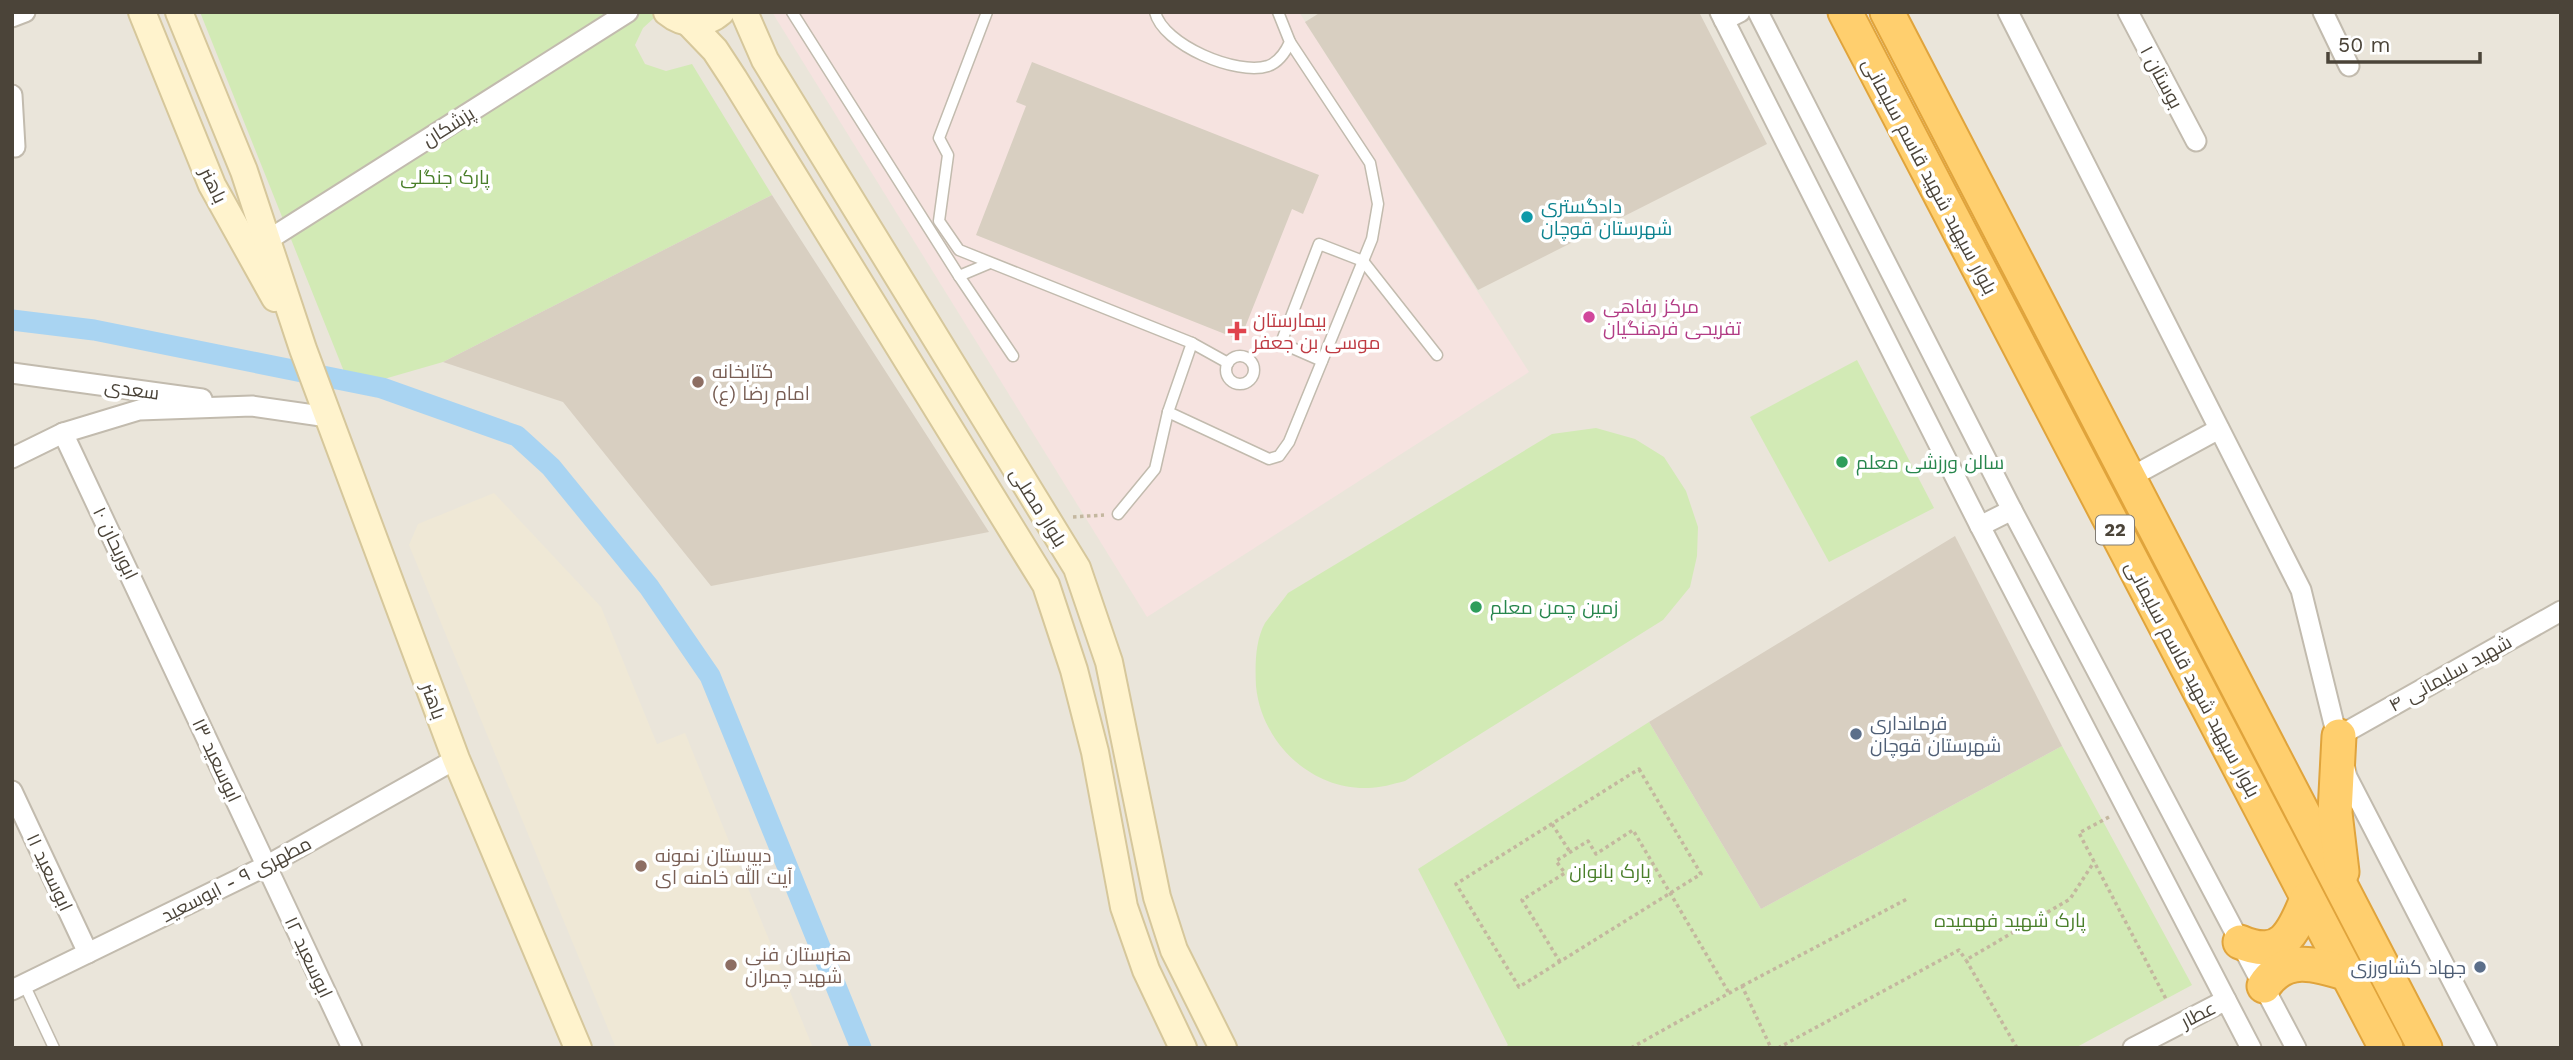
<svg xmlns="http://www.w3.org/2000/svg" width="2573" height="1060" font-family="'Work Sans',Cairo,sans-serif">
<style>
.residential{fill:#eae5da}
.education{fill:#efe8d6}
.medical{fill:#f6e3e0}
.green{fill:#d2eab5}
.lines{fill:none;stroke-linecap:round;stroke-linejoin:round}
.canal{stroke:#a9d4f2;stroke-width:21}
.building{fill:#d8cfc1}
.lane-casing{stroke:#c2bbae;stroke-width:13}
.street-casing{stroke:#c2bbae;stroke-width:23}
.secondary-casing{stroke:#d6c79b;stroke-width:30}
.highway-casing{stroke:#e0a43c;stroke-width:37}
.path{stroke:#c4b79f;stroke-width:3.5;stroke-dasharray:3.5 3.5;stroke-linecap:butt}
.lane{stroke:#fff;stroke-width:10}
.street{stroke:#fff;stroke-width:19}
.secondary{stroke:#fff3cd;stroke-width:26}
.highway{stroke:#ffcf6e;stroke-width:33}
.culture-dot{fill:#0f9aa8;stroke:#fff;stroke-width:2.5}
.hotel-dot{fill:#d1479c;stroke:#fff;stroke-width:2.5}
.health-dot{fill:#e0444e;stroke:#fff;stroke-width:2.5}
.education-dot{fill:#8d6e63;stroke:#fff;stroke-width:2.5}
.leisure-dot{fill:#2e9e5b;stroke:#fff;stroke-width:2.5}
.service-dot{fill:#5c6f8a;stroke:#fff;stroke-width:2.5}
.labels{text-anchor:middle;stroke-width:7;stroke-linejoin:round;paint-order:stroke}
.shield{fill:#fff;stroke:#817c74;stroke-width:2}
.shield-label{font-size:18px;font-weight:bold;fill:#4b4439}
.street-label{font-size:19px;fill:#4b4439;stroke:#fff}
.park-label{font-size:19px;fill:#4a7f2a;stroke:#fff}
.culture-label{font-size:19px;fill:#0d838f;stroke:#fff;text-anchor:start}
.hotel-label{font-size:19px;fill:#b23c85;stroke:#fff;text-anchor:start}
.health-label{font-size:19px;fill:#be3a42;stroke:#fff;text-anchor:start}
.education-label{font-size:19px;fill:#785e54;stroke:#fff;text-anchor:start}
.leisure-label{font-size:19px;fill:#27864d;stroke:#fff;text-anchor:start}
.service-label{font-size:19px;fill:#4e5e75;stroke:#fff;text-anchor:start}
</style>
<rect width="100%" height="100%" fill="#f6f3ec"/>
<rect class="residential" x="12" y="12" width="2549" height="1036"/>
<path class="education" d="M494,493L601,607L657,744L685,733L813,1048H616L409,545L418,524Z"/>
<path class="medical" d="M772,12H1299L1529,372L1147,617Z"/>
<g class="green">
<path d="M200,12H652L654,18L643,28L635,45L645,64L666,71L692,64L772,195L443,362L384,379L345,374Z"/>
<path d="M1857,360L1934,508L1829,562L1750,417Z"/>
<path d="M1596,428L1635,439L1664,457L1686,491L1698,527L1697,556L1690,587L1663,620L1405,781C1393,784 1380,788 1368,788C1310,790 1261,741 1256,686C1255,666 1255,641 1265,623C1272,613 1281,603 1288,593L1552,434Z"/>
<path d="M1649,722L1761,909L2062,746L2192,985L2075,1048H1504L1508,1045L1418,869Z"/>
</g>
<g class="lines">
<path class="canal" d="M12,320L94,330L382,388L517,436L551,467L649,587L710,676L861,1048"/>
</g>
<g class="building">
<path d="M1321,12H1699L1767,144L1478,290L1305,22Z"/>
<path d="M1032,62L1319,175L1303,214L1292,209L1240,340L976,235L1026,106L1016,102Z"/>
<path d="M772,195L989,532L711,586L563,402L443,362Z"/>
<path d="M1955,536L2062,746L1761,909L1649,722Z"/>
</g>
<g class="lines">
<defs>
<g id="lane">
<path d="M792,12L959,276L1013,356"/>
<path d="M987,12L939,138L948,155L939,221L959,250L1192,343L1168,412L1155,469L1118,514"/>
<path d="M1155,12C1163,45 1237,76 1268,66C1279,62 1286,51 1290,42L1278,12"/>
<path d="M959,276L990,263"/>
<path d="M1192,343L1228,363"/>
<circle cx="1240" cy="370" r="14"/>
<path d="M1322,361L1281,343L1319,244L1363,261L1437,355"/>
<path d="M1168,412L1269,459L1279,456L1289,442L1372,239L1378,204L1370,163L1290,42"/>
<path d="M24,984L54,1048"/>
</g>
<g id="street">
<path d="M1720,12L1980,526L2251,1048"/>
<path d="M1758,12L2012,510L2296,1048"/>
<path d="M2008,12L2301,590L2347,777L2487,1048"/>
<path d="M2128,12L2196,141"/>
<path d="M2323,12L2349,66"/>
<path d="M12,17L25,12"/>
<path d="M1724,20L1740,12"/>
<path d="M12,95L15,147"/>
<path d="M268,240L628,12"/>
<path d="M12,373L202,399"/>
<path d="M63,433L352,1048"/>
<path d="M12,458L63,433L139,410L252,406L328,417"/>
<path d="M2129,478L2219,429"/>
<path d="M1980,526L2012,510"/>
<path d="M2339,736L2561,611"/>
<path d="M12,791L88,953"/>
<path d="M12,990L266,866L456,759"/>
<path d="M2133,1048L2226,1000"/>
</g>
<g id="secondary">
<path d="M142,12L212,185L275,298"/>
<path d="M179,12L244,171L303,349L456,759L578,1048"/>
<path d="M667,12C684,26 705,26 721,12"/>
<path d="M744,12L765,60L1077,568L1109,662L1157,897L1174,950L1223,1048"/>
<path d="M690,24L715,50L734,79L1046,585L1074,670L1095,752L1124,907L1146,970L1183,1048"/>
</g>
<g id="highway">
<path d="M1845,12L2386,1048"/>
<path d="M1887,12L2425,1048"/>
<path d="M2339,736L2335,813L2342,872"/>
<path d="M2240,942C2281,960 2293,934 2307,899"/>
<path d="M2264,986C2285,954 2316,964 2348,974"/>
</g>
</defs>
<use href="#lane" class="lane-casing"/>
<use href="#street" class="street-casing"/>
<use href="#secondary" class="secondary-casing"/>
<use href="#highway" class="highway-casing"/>
<g class="path">
<path d="M1073,517L1104,515"/>
<path d="M1639,769L1701,874L1519,987L1456,884Z"/>
<path d="M2109,817L2079,833L2166,999"/>
<path d="M1552,824L1570,852"/>
<path d="M1560,962L1522,900L1565,873L1556,861L1588,841L1596,854L1633,830L1729,993"/>
<path d="M1742,986L1907,899"/>
<path d="M1631,1048L1742,986L1771,1048"/>
<path d="M1778,1048L1959,950L1966,960"/>
<path d="M2017,1048L1966,960L2070,899L2094,862"/>
</g>
<use href="#lane" class="lane"/>
<use href="#street" class="street"/>
<use href="#secondary" class="secondary"/>
<use href="#highway" class="highway"/>
</g>
<circle class="culture-dot" cx="1527" cy="217" r="7"/>
<circle class="hotel-dot" cx="1589" cy="317" r="7"/>
<path class="health-dot" d="M1233.5 320.5h7v7h7v7h-7v7h-7v-7h-7v-7h7z"/>
<g class="education-dot">
<circle cx="698" cy="382" r="7"/>
<circle cx="641" cy="866" r="7"/>
<circle cx="731" cy="965" r="7"/>
</g>
<g class="leisure-dot">
<circle cx="1842" cy="462" r="7"/>
<circle cx="1476" cy="607" r="7"/>
</g>
<g class="service-dot">
<circle cx="1856" cy="734" r="7"/>
<circle cx="2480" cy="967" r="7"/>
</g>
<g class="labels">
<rect class="shield" x="2096" y="515.5" width="38" height="29" rx="5"/>
<g class="shield-label">
<text x="2115" y="536">22</text>
</g>
<g class="street-label">
<text transform="translate(2162 77) rotate(62)" y="7">بوستان ۱</text>
<text transform="translate(448 126) rotate(-32)" y="7">پزشکان</text>
<text transform="translate(1930 176) rotate(62)" y="7">بلوار سپهبد شهید قاسم سلیمانی</text>
<text transform="translate(214 185) rotate(64)" y="7">باهنر</text>
<text transform="translate(132 389) rotate(8)" y="7">سعدی</text>
<text transform="translate(1039 507) rotate(58)" y="7">بلوار مصلی</text>
<text transform="translate(116 543) rotate(64)" y="7">ابوریحان ۱۰</text>
<text transform="translate(2450 673) rotate(-29)" y="7">شهید سلیمانی ۴</text>
<text transform="translate(2193 679) rotate(62)" y="7">بلوار سپهبد شهید قاسم سلیمانی</text>
<text transform="translate(434 701) rotate(70)" y="7">باهنر</text>
<text transform="translate(217 760) rotate(65)" y="7">ابوسعید ۱۳</text>
<text transform="translate(50 872) rotate(65)" y="7">ابوسعید ۱۱</text>
<text transform="translate(236 879) rotate(-27)" y="7">مطهری ۹ - ابوسعید</text>
<text transform="translate(309 957) rotate(65)" y="7">ابوسعید ۱۲</text>
<text transform="translate(2198 1014) rotate(-27)" y="7">عطار</text>
</g>
<g class="park-label">
<text x="445" y="184">پارک جنگلی</text>
<text x="1610" y="878">پارک بانوان</text>
<text x="2010" y="927">پارک شهید فهمیده</text>
</g>
<g class="culture-label">
<text x="1541" y="213">دادگستری<tspan x="1541" dy="22">شهرستان قوچان</tspan></text>
</g>
<g class="hotel-label">
<text x="1603" y="313">مرکز رفاهی<tspan x="1603" dy="22">تفریحی فرهنگیان</tspan></text>
</g>
<g class="health-label">
<text x="1253" y="327">بیمارستان<tspan x="1253" dy="22">موسی بن جعفر</tspan></text>
</g>
<g class="education-label">
<text x="712" y="378">کتابخانه<tspan x="712" dy="22">امام رضا (ع)</tspan></text>
<text x="655" y="862">دبیرستان نمونه<tspan x="655" dy="22">آیت الله خامنه ای</tspan></text>
<text x="745" y="961">هنرستان فنی<tspan x="745" dy="22">شهید چمران</tspan></text>
</g>
<g class="leisure-label">
<text x="1856" y="469">سالن ورزشی معلم</text>
<text x="1490" y="614">زمین چمن معلم</text>
</g>
<g class="service-label">
<text x="1870" y="730">فرمانداری<tspan x="1870" dy="22">شهرستان قوچان</tspan></text>
<text x="2466" y="974" text-anchor="end">جهاد کشاورزی</text>
</g>
</g>
<rect width="2573" height="1060" fill="none" stroke="#4b4439" stroke-width="28"/>
<path d="M2328 52v10h152v-10" fill="none" stroke="#4b4439" stroke-width="3.5"/>
<text x="2338" y="52" font-size="21" fill="#4b4439" stroke="#ffffff" stroke-width="5" paint-order="stroke">50 m</text>
</svg>
